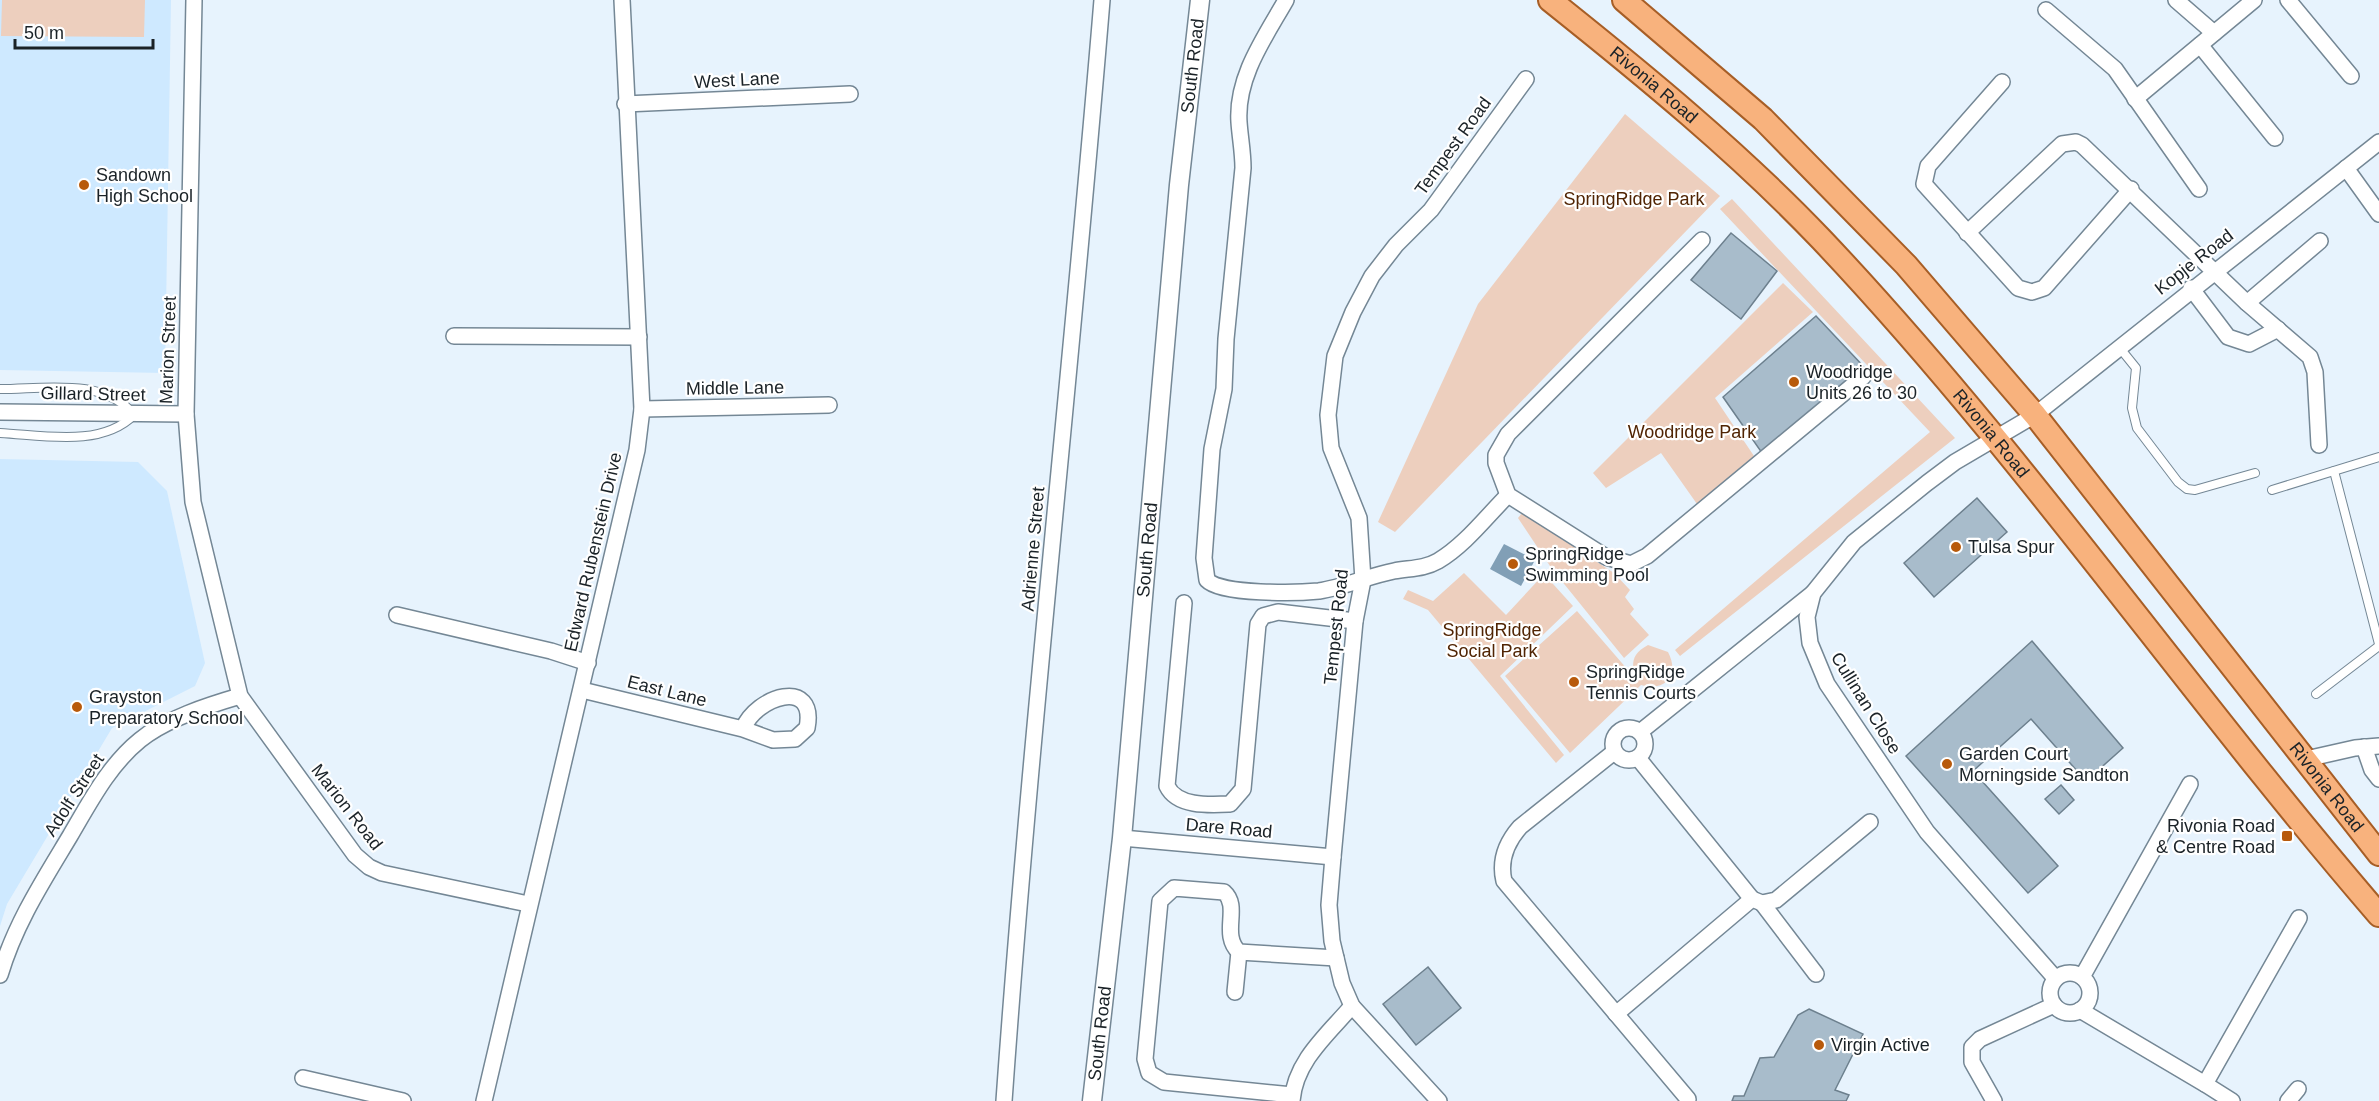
<svg xmlns="http://www.w3.org/2000/svg" width="2379" height="1101" font-family="Helvetica,sans-serif">
<style>
.built{fill:#cee9ff}
.green{fill:#edcfbe}
.water{fill:#819fb6}
.building{fill:#a8bccb;stroke:#6d808e;stroke-width:1.5}
.lines{fill:none;stroke-linecap:round;stroke-linejoin:round}
.service-casing{stroke:#748795;stroke-width:10}
.minor-casing{stroke:#748795;stroke-width:18}
.tertiary-casing{stroke:#748795;stroke-width:21}
.primary-casing{stroke:#a75e26;stroke-width:26}
.service{stroke:#fff;stroke-width:8}
.minor{stroke:#fff;stroke-width:15}
.tertiary{stroke:#fff;stroke-width:18}
.primary{stroke:#f8b27d;stroke-width:22}
.poi-dot{fill:#b85a0b;stroke:#fff;stroke-width:2}
.labels{text-anchor:middle;stroke-width:4.5;stroke-linejoin:round;paint-order:stroke}
.street-label{font-size:18px;fill:#1a2227;stroke:#fff}
.poi-label{font-size:18px;fill:#1a2227;stroke:#fff;text-anchor:start}
.park-label{font-size:18px;fill:#502403;stroke:#fff}
</style>
<rect width="100%" height="100%" fill="#e7f3fd"/>
<g class="built">
<path d="M0,0H171L165,373L0,370Z"/>
<path d="M0,459L138,462L167,491L205,663L195,686L112,728L7,904L0,926Z"/>
</g>
<g class="green">
<path d="M2,0H145L144,37L1,36Z"/>
<path d="M1625,114L1720,196L1395,532L1378,522L1478,304Z"/>
<path d="M1732,199L1955,438L1680,656L1675,650L1930,432L1720,209Z"/>
<path d="M1783,283L1813,312L1715,398L1754,456L1697,504L1661,453L1606,488L1593,473Z"/>
<path d="M1522,513L1614,573L1630,590L1625,597L1634,609L1630,614L1649,635L1624,658L1552,569L1518,518Z"/>
<path d="M1464,573L1506,615L1544,574L1573,606L1500,676L1564,755L1556,763L1428,610L1403,599L1408,590L1433,601Z"/>
<path d="M1577,611L1634,677C1632,661 1632,654 1648,645L1668,652C1680,675 1666,692 1641,685L1570,753L1505,676Z"/>
</g>
<path class="water" d="M1504,544L1535,560L1521,586L1490,569Z"/>
<g class="building">
<path d="M1731,233L1777,271L1741,319L1691,280Z"/>
<path d="M1816,316L1865,368L1762,453L1723,397Z"/>
<path d="M1977,498L2007,532L1934,597L1904,563Z"/>
<path d="M2032,641L2123,748L2086,781L2031,719L1973,771L2058,866L2028,893L1906,756Z"/>
<path d="M2061,785L2074,800L2059,814L2045,799Z"/>
<path d="M1428,967L1461,1008L1416,1045L1383,1004Z"/>
<path d="M1809,1009L1863,1034L1835,1090L1849,1095L1846,1101H1732L1734,1096H1744L1760,1058L1774,1057L1798,1015Z"/>
</g>
<g class="lines">
<defs>
<g id="service">
<path d="M2119,347L2136,368L2132,408L2137,428L2178,482L2187,489L2195,490L2255,473"/>
<path d="M0,389C44,389 104,377 134,415C101,448 42,435 0,433"/>
<path d="M2334,471L2379,644"/>
<path d="M2272,490L2379,457"/>
<path d="M2316,694L2379,646"/>
</g>
<g id="minor">
<path d="M194,0L186,414L193,502L240,696L355,855L369,867L382,873L528,904"/>
<path d="M1286,0C1265,37 1236,77 1239,122C1240,137 1243,152 1243,168L1226,339L1224,389L1212,449L1204,558L1207,580C1221,595 1298,593 1319,591C1344,587 1369,576 1394,571C1410,568 1424,569 1438,561C1465,545 1486,517 1508,495"/>
<path d="M2176,0L2214,33"/>
<path d="M2288,0L2351,76"/>
<path d="M2046,10L2115,69L2199,189"/>
<path d="M2200,45L2275,138"/>
<path d="M2002,82L1928,166L1924,184L2018,288L2032,292L2044,288L2131,189"/>
<path d="M2135,99L2254,0"/>
<path d="M625,104L850,94"/>
<path d="M2346,168L2379,214"/>
<path d="M1967,233L2062,144L2076,142L2082,145L2247,303L2310,357L2315,372L2319,445"/>
<path d="M1702,240L1508,434L1496,455V463L1508,495L1606,557L1631,564L1647,556L1863,377"/>
<path d="M2191,288L2228,337L2249,344L2278,329"/>
<path d="M2247,303L2320,241"/>
<path d="M454,336L639,337"/>
<path d="M642,409L829,405"/>
<path d="M0,412L186,414"/>
<path d="M1184,603L1167,786C1177,807 1209,805 1230,804L1243,789L1258,624L1263,616L1278,612L1355,621"/>
<path d="M397,615L551,651L588,663"/>
<path d="M582,690L743,729L773,740L795,739L807,728C817,677 756,696 743,729"/>
<circle cx="1629" cy="744" r="16"/>
<path d="M1640,732L1813,593"/>
<path d="M2364,747L2372,770L2379,779"/>
<path d="M1614,752L1520,827C1506,843 1499,860 1504,881L1688,1099"/>
<path d="M1638,758L1752,899"/>
<path d="M2306,759L2355,748L2379,746"/>
<path d="M1122,838L1333,857"/>
<path d="M1762,903L1816,974"/>
<circle cx="2070" cy="993" r="20"/>
<path d="M0,975C15,924 43,881 70,836C90,802 109,765 140,740C165,719 209,705 240,696"/>
<path d="M2082,977L2190,784"/>
<path d="M2055,978L1927,832L1827,684L1810,643L1807,617L1813,593L1854,542L1927,483L1955,462L2035,415L2379,142"/>
<path d="M1235,992L1239,952"/>
<path d="M2080,1010L2205,1084L2299,918"/>
<path d="M1616,1014L1752,899L1762,903L1776,900L1870,822"/>
<path d="M303,1078L403,1101"/>
<path d="M2205,1084L2232,1101"/>
<path d="M1292,1095L1164,1082L1149,1073L1145,1059L1160,901L1174,888L1224,892C1241,907 1220,934 1239,952L1336,958"/>
<path d="M484,1101L637,450L642,409L622,0"/>
<path d="M1004,1101C1030,733 1072,367 1102,0"/>
<path d="M1292,1101C1295,1061 1328,1034 1352,1006"/>
<path d="M1439,1101L1352,1006L1342,983L1332,941L1329,905L1333,857L1355,621L1363,580L1359,518L1331,448L1328,415L1335,356L1353,312L1372,276L1396,245L1431,210L1526,79"/>
<path d="M1994,1101L1972,1062V1047L1980,1039L2054,1005"/>
<path d="M2288,1101L2298,1089"/>
</g>
<g id="tertiary">
<path id="s1" d="M1092,1101L1122,838L1179,185L1200,0"/>
</g>
<g id="primary">
<path id="s2" d="M1550,0C1644,75 1738,152 1821,239C2022,451 2188,694 2379,915"/>
<path id="s3" d="M1624,0L1763,119L1906,265L2035,415L2379,854"/>
</g>
</defs>
<use href="#service" class="service-casing"/>
<use href="#minor" class="minor-casing"/>
<use href="#tertiary" class="tertiary-casing"/>
<use href="#primary" class="primary-casing"/>
<use href="#service" class="service"/>
<use href="#minor" class="minor"/>
<use href="#tertiary" class="tertiary"/>
<use href="#primary" class="primary"/>
</g>
<g class="poi-dot">
<circle cx="84" cy="185" r="6"/>
<circle cx="1794" cy="382" r="6"/>
<circle cx="1956" cy="547" r="6"/>
<circle cx="1513" cy="564" r="6"/>
<circle cx="1574" cy="682" r="6"/>
<circle cx="77" cy="707" r="6"/>
<circle cx="1947" cy="764" r="6"/>
<rect x="2281" y="830" width="12" height="12" rx="3"/>
<circle cx="1819" cy="1045" r="6"/>
</g>
<g class="labels">
<g class="street-label">
<text dy="6" stroke="none"><textPath href="#s1" startOffset="1040">South Road</textPath></text>
<text transform="translate(737 80) rotate(-3)" y="6">West Lane</text>
<text dy="6" stroke="none"><textPath href="#s2" startOffset="134">Rivonia Road</textPath></text>
<text transform="translate(1453 146) rotate(-54)" y="6">Tempest Road</text>
<text transform="translate(2194 262) rotate(-38)" y="6">Kopje Road</text>
<text transform="translate(168 350) rotate(-88)" y="6">Marion Street</text>
<text transform="translate(735 388) rotate(-1)" y="6">Middle Lane</text>
<text transform="translate(93 394) rotate(1)" y="6">Gillard Street</text>
<text dy="6" stroke="none"><textPath href="#s2" startOffset="620">Rivonia Road</textPath></text>
<text transform="translate(1033 549) rotate(-85)" y="6">Adrienne Street</text>
<text dy="6" stroke="none"><textPath href="#s1" startOffset="554">South Road</textPath></text>
<text transform="translate(593 552) rotate(-77)" y="6">Edward Rubenstein Drive</text>
<text transform="translate(1336 627) rotate(-84)" y="6">Tempest Road</text>
<text transform="translate(667 691) rotate(14)" y="6">East Lane</text>
<text transform="translate(1866 703) rotate(58)" y="6">Cullinan Close</text>
<text dy="6" stroke="none"><textPath href="#s3" startOffset="1058">Rivonia Road</textPath></text>
<text transform="translate(74 795) rotate(-57)" y="6">Adolf Street</text>
<text transform="translate(347 807) rotate(52)" y="6">Marion Road</text>
<text transform="translate(1229 828) rotate(5)" y="6">Dare Road</text>
<text dy="6" stroke="none"><textPath href="#s1" startOffset="68">South Road</textPath></text>
</g>
<g class="poi-label">
<text x="96" y="181">Sandown<tspan x="96" dy="21">High School</tspan></text>
<text x="1806" y="378">Woodridge<tspan x="1806" dy="21">Units 26 to 30</tspan></text>
<text x="1968" y="553">Tulsa Spur</text>
<text x="1525" y="560">SpringRidge<tspan x="1525" dy="21">Swimming Pool</tspan></text>
<text x="1586" y="678">SpringRidge<tspan x="1586" dy="21">Tennis Courts</tspan></text>
<text x="89" y="703">Grayston<tspan x="89" dy="21">Preparatory School</tspan></text>
<text x="1959" y="760">Garden Court<tspan x="1959" dy="21">Morningside Sandton</tspan></text>
<text x="2275" y="832" text-anchor="end">Rivonia Road<tspan x="2275" dy="21">&amp; Centre Road</tspan></text>
<text x="1831" y="1051">Virgin Active</text>
</g>
<g class="park-label">
<text x="1634" y="205">SpringRidge Park</text>
<text x="1692" y="438">Woodridge Park</text>
<text x="1492" y="636">SpringRidge<tspan x="1492" dy="21">Social Park</tspan></text>
</g>
</g>
<path d="M15 39v9h138v-9" fill="none" stroke="#1a2227" stroke-width="3"/>
<text x="24" y="39" font-size="18" fill="#1a2227" stroke="#ffffff" stroke-width="4.5" paint-order="stroke">50 m</text>
</svg>
